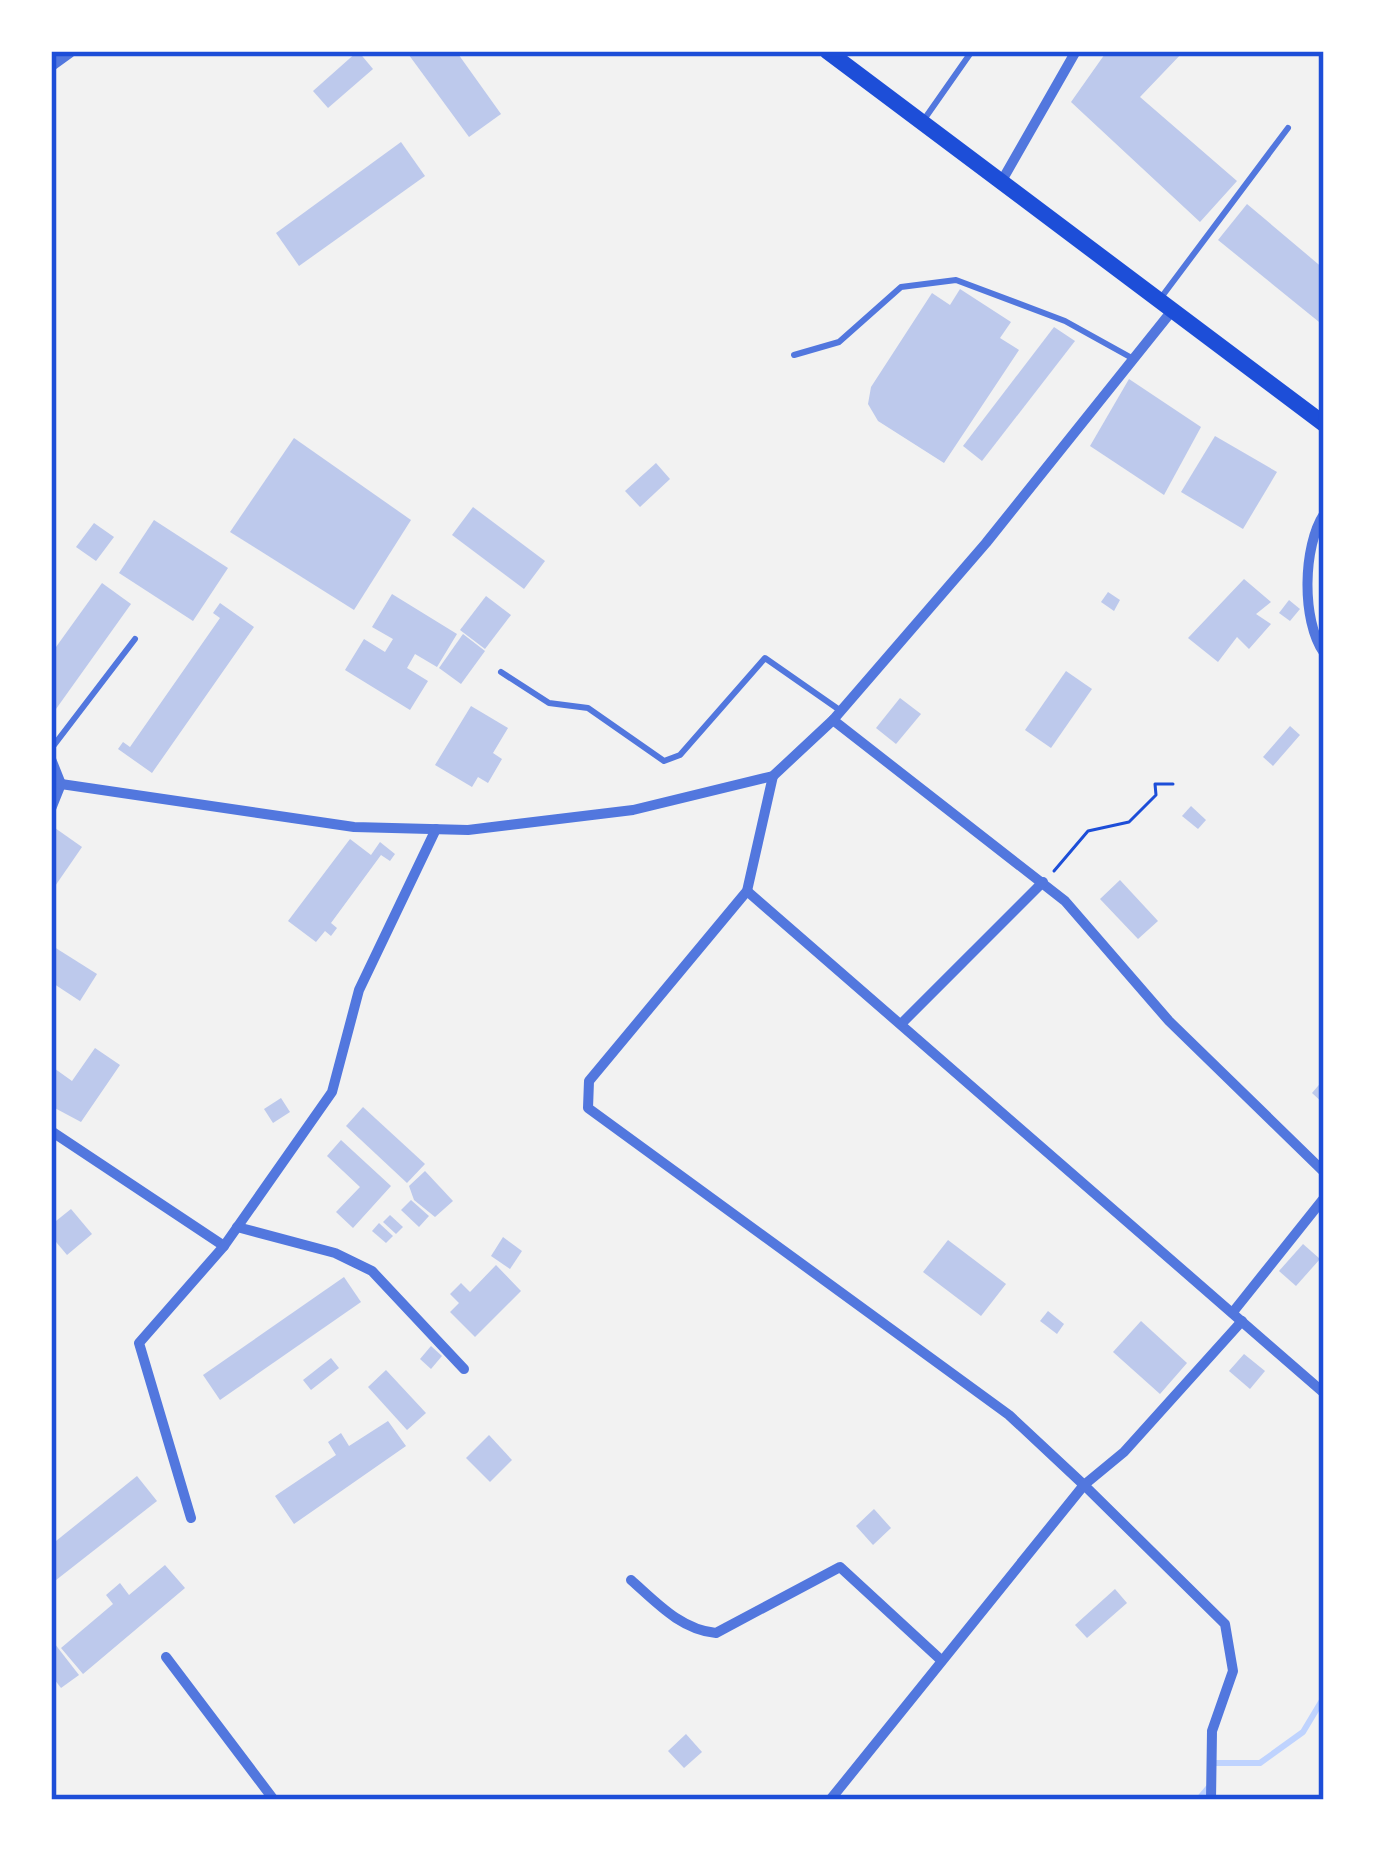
<svg xmlns="http://www.w3.org/2000/svg" width="1375" height="1851" font-family="Ubuntu,sans-serif">
<style>
.lines{fill:none;stroke-linecap:round;stroke-linejoin:round}
.stream{stroke:#bfd3fe;stroke-width:6}
.building{fill:#bdc9ec}
.path{stroke:#1d4ed8;stroke-width:3}
.service{stroke:#5277de;stroke-width:6}
.minor{stroke:#5277de;stroke-width:10}
.tertiary{stroke:#5277de;stroke-width:14}
.primary{stroke:#1d4ed8;stroke-width:16}
.neatline{fill:none;stroke:#1d4ed8;stroke-width:4.5}
</style>
<rect width="100%" height="100%" fill="#f2f2f2"/>
<g class="lines">
<g class="stream">
<path d="M1215,1763H1260L1303,1732L1324,1697"/>
<path d="M1198,1800L1209,1787"/>
</g>
</g>
<g class="building">
<path d="M358,51L373,69L328,108L313,91Z"/>
<path d="M406,51H456L501,114L469,137Z"/>
<path d="M1107,51H1184L1140,97L1237,181L1200,222L1071,102Z"/>
<path d="M401,142L425,176L299,266L276,233Z"/>
<path d="M1247,204L1324,269V326L1218,240Z"/>
<path d="M960,289L1011,322L1000,338L1019,350L944,463L878,421L868,404L871,387L932,293L950,305Z"/>
<path d="M1054,327L1075,341L982,461L963,446Z"/>
<path d="M1129,379L1201,427L1164,495L1090,446Z"/>
<path d="M1215,436L1277,472L1243,529L1181,492Z"/>
<path d="M294,438L411,520L354,610L230,532Z"/>
<path d="M656,463L670,479L640,507L625,491Z"/>
<path d="M473,507L545,561L524,589L452,535Z"/>
<path d="M154,520L228,568L193,621L119,573Z"/>
<path d="M94,523L114,537L96,561L76,547Z"/>
<path d="M1244,579L1271,602L1256,614L1271,624L1249,649L1237,637L1218,662L1188,638Z"/>
<path d="M102,583L131,604L56,709L51,705V654Z"/>
<path d="M1108,592L1120,600L1114,611L1101,602Z"/>
<path d="M392,594L457,634L437,667L415,654L407,668L428,681L410,710L345,670L364,639L385,652L393,639L372,627Z"/>
<path d="M486,596L511,615L485,649L460,630Z"/>
<path d="M1289,600L1300,609L1290,621L1279,613Z"/>
<path d="M220,603L254,627L152,773L118,749L123,742L130,747L220,618L213,613Z"/>
<path d="M463,634L485,651L461,684L439,668Z"/>
<path d="M1066,671L1092,689L1051,748L1025,730Z"/>
<path d="M900,698L921,714L896,744L876,728Z"/>
<path d="M471,706L508,728L493,753L502,759L488,783L478,777L472,787L435,765Z"/>
<path d="M1290,726L1300,735L1273,766L1263,757Z"/>
<path d="M1191,806L1206,820L1198,829L1182,816Z"/>
<path d="M55,828L82,847L51,892V833Z"/>
<path d="M350,839L371,855L380,842L395,854L390,861L381,855L331,923L337,928L331,936L325,931L316,942L288,921Z"/>
<path d="M1120,880L1158,921L1138,939L1100,899Z"/>
<path d="M51,945L97,974L80,1001L51,982Z"/>
<path d="M95,1048L120,1065L81,1122L51,1106V1066L72,1081Z"/>
<path d="M1324,1079V1104L1312,1093Z"/>
<path d="M281,1098L290,1112L273,1123L264,1109Z"/>
<path d="M363,1107L425,1164L407,1183L346,1126Z"/>
<path d="M341,1140L391,1186L353,1228L336,1212L360,1187L327,1156Z"/>
<path d="M425,1171L453,1201L435,1217L414,1200L409,1186Z"/>
<path d="M411,1200L429,1216L419,1227L401,1210Z"/>
<path d="M71,1209L92,1234L67,1255L51,1236V1225Z"/>
<path d="M390,1215L403,1227L396,1234L383,1222Z"/>
<path d="M379,1223L393,1236L386,1243L372,1231Z"/>
<path d="M503,1237L522,1251L510,1269L491,1256Z"/>
<path d="M948,1240L1006,1284L981,1316L923,1272Z"/>
<path d="M1303,1244L1320,1259L1296,1286L1279,1271Z"/>
<path d="M496,1265L521,1291L475,1337L450,1312L459,1303L450,1294L461,1283L470,1292Z"/>
<path d="M344,1277L361,1302L220,1400L203,1375Z"/>
<path d="M1048,1311L1064,1324L1057,1334L1040,1321Z"/>
<path d="M1141,1321L1187,1363L1160,1394L1113,1352Z"/>
<path d="M431,1346L442,1356L431,1369L420,1359Z"/>
<path d="M1244,1354L1265,1371L1250,1389L1229,1371Z"/>
<path d="M331,1358L339,1368L311,1390L303,1380Z"/>
<path d="M386,1370L426,1413L407,1430L368,1387Z"/>
<path d="M388,1421L406,1446L294,1524L275,1496L336,1455L328,1442L341,1433L349,1446Z"/>
<path d="M489,1435L512,1460L490,1482L466,1458Z"/>
<path d="M137,1476L157,1501L51,1584V1545Z"/>
<path d="M874,1509L891,1528L873,1545L856,1526Z"/>
<path d="M165,1565L185,1588L83,1674L61,1648L113,1604L106,1595L120,1583L129,1595Z"/>
<path d="M1115,1589L1127,1603L1087,1638L1075,1625Z"/>
<path d="M51,1639L79,1675L61,1688L51,1675Z"/>
<path d="M686,1734L702,1752L684,1768L668,1751Z"/>
</g>
<g class="lines">
<path class="path" d="M1054,871L1088,831L1129,822L1156,795L1155,784H1173"/>
<g class="service">
<path d="M923,121L972,51"/>
<path d="M1160,299L1288,128"/>
<path d="M794,355L839,342L901,287L956,280L1065,321L1130,357"/>
<path d="M501,672L549,703L588,708L664,761L680,755L765,658L841,711"/>
<path d="M51,749L135,639"/>
</g>
<g class="minor">
<path d="M1000,184L1076,51"/>
<path d="M1324,514C1303,546 1301,620 1324,653"/>
<path d="M833,720L1065,901L1169,1021L1324,1172"/>
<path d="M51,759L61,784L51,809"/>
<path d="M773,776L747,891L589,1081L588,1108L1009,1415L1084,1485L830,1800"/>
<path d="M61,784L354,827L468,830L633,810L773,776L833,720L986,543L1171,312"/>
<path d="M747,891L1324,1393"/>
<path d="M903,1022L1043,882"/>
<path d="M51,1131L224,1246"/>
<path d="M237,1227L335,1253L372,1271L464,1369"/>
<path d="M1233,1312L1324,1198"/>
<path d="M191,1518L139,1343L224,1246L332,1092L359,990L436,829"/>
<path d="M631,1580C656,1602 681,1630 716,1633L840,1567L941,1660"/>
<path d="M166,1657L274,1800"/>
<path d="M1211,1800L1212,1731L1233,1671L1225,1624L1084,1485L1124,1452L1242,1321"/>
</g>
<path class="tertiary" d="M51,64L69,51"/>
<path class="primary" d="M827,51L1324,424"/>
</g>
<rect width="1375" height="1851" fill="none" stroke="#ffffff" stroke-width="108"/>
<rect x="54" y="54" width="1267" height="1743" class="neatline"/>
</svg>
